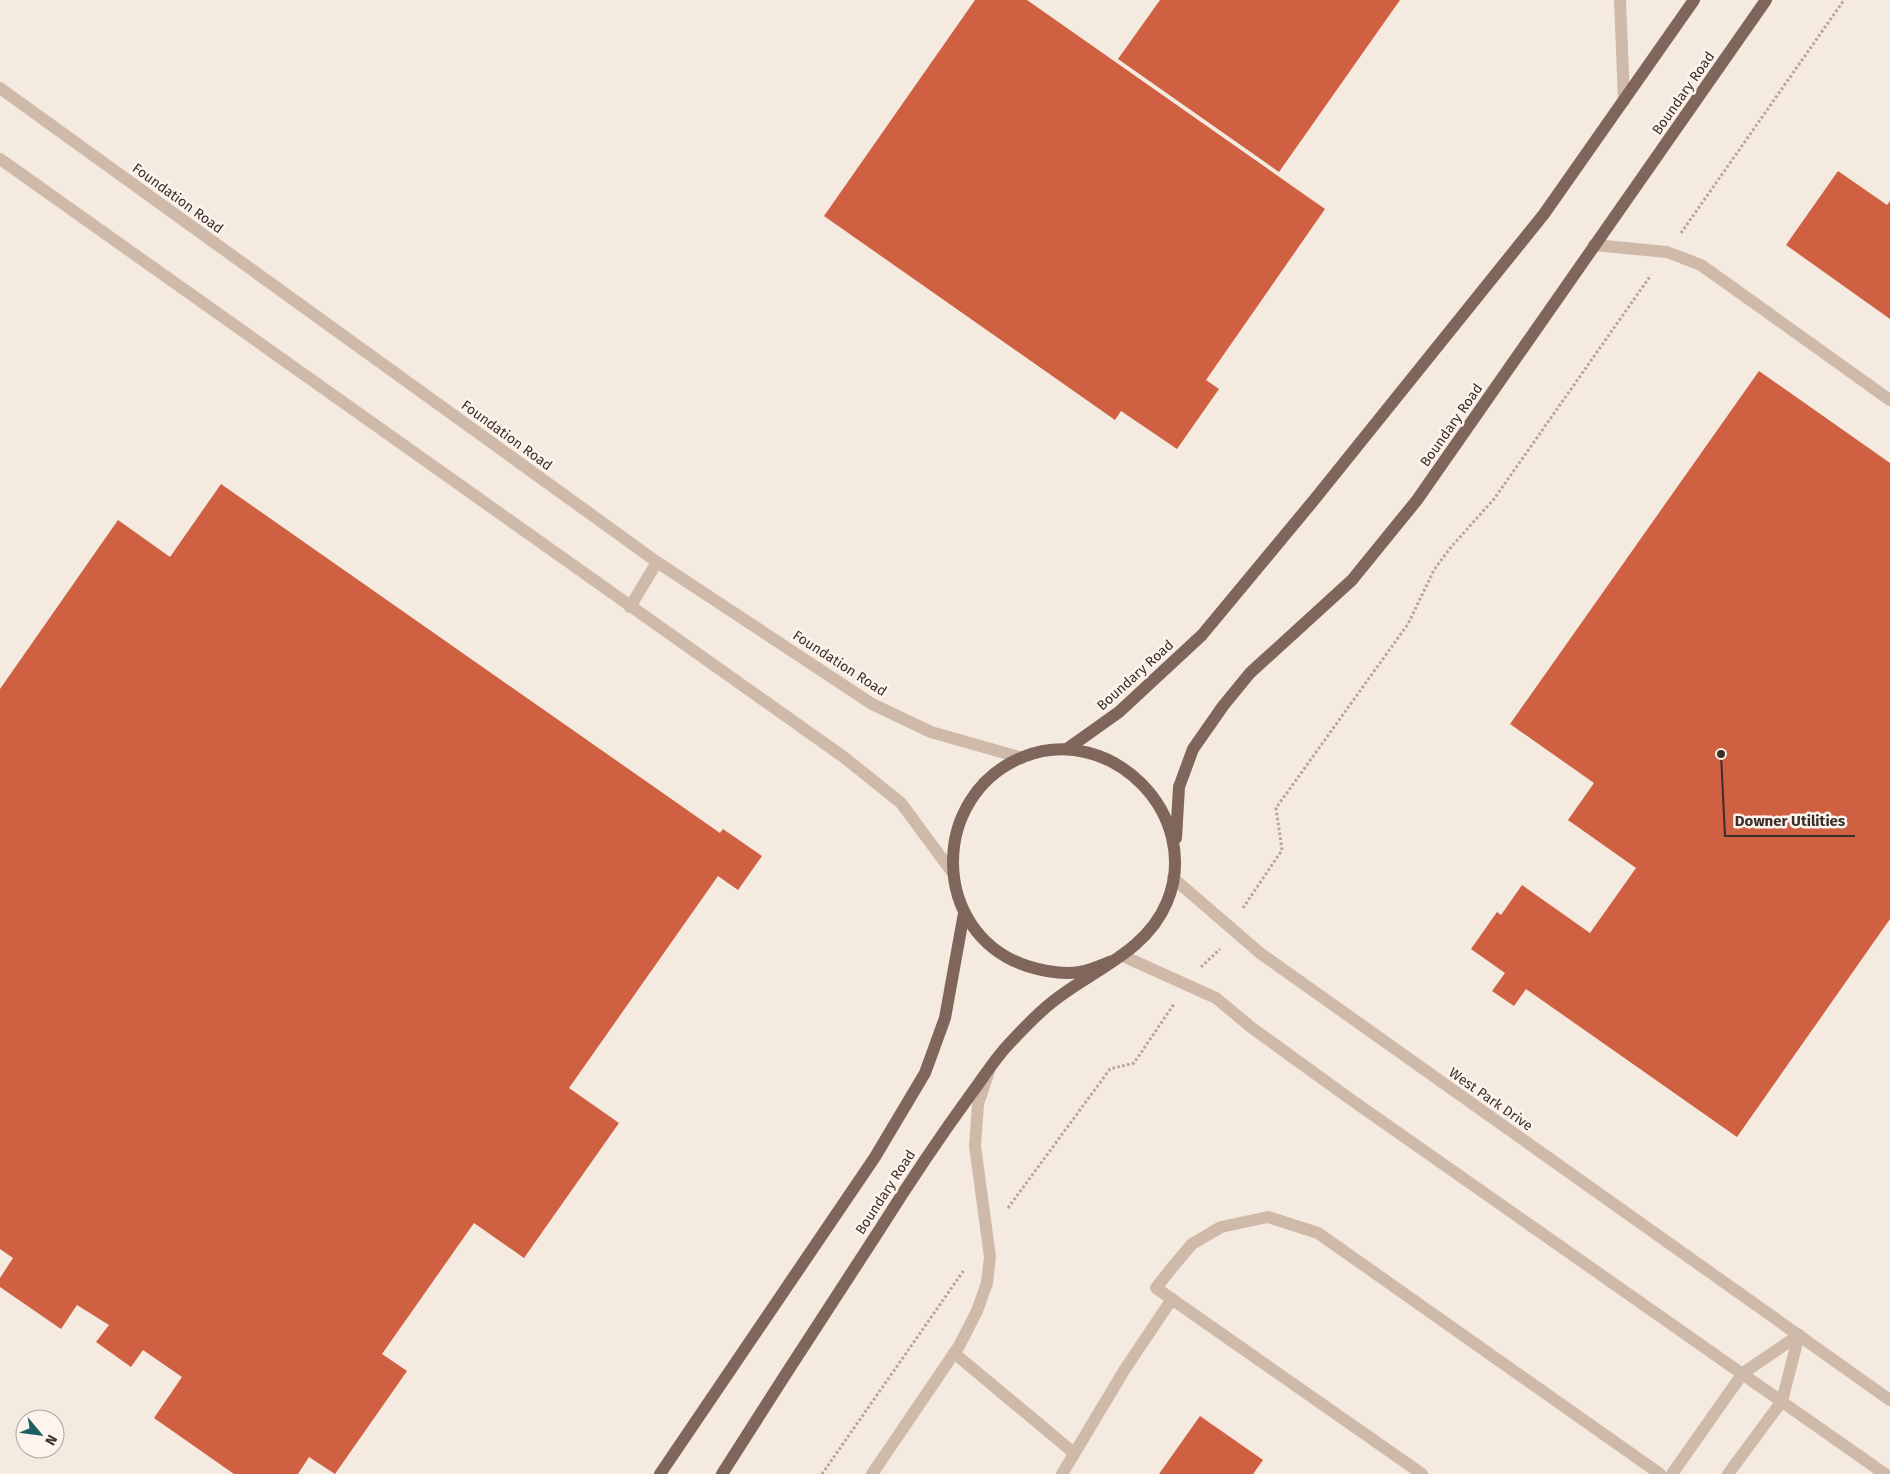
<svg xmlns="http://www.w3.org/2000/svg" width="1890" height="1474" font-family="'Fira Sans',sans-serif">
<style>
.building{fill:#d06042}
.lines{fill:none;stroke-linecap:round;stroke-linejoin:round}
.path{stroke:#bba393;stroke-width:3;stroke-dasharray:2.5 2.5;stroke-linecap:butt}
.minor{stroke:#cfb9a9;stroke-width:12}
.major{stroke:#7f655a;stroke-width:12}
.labels{text-anchor:middle;stroke-width:5;stroke-linejoin:round;paint-order:stroke}
.street-label{font-size:14px;fill:#3c2f2a;stroke:#fcf4ed}
.leader{fill:none;stroke:#3c2f2a;stroke-width:2}
.callout-dot{fill:#3c2f2a;stroke:#fcf4ed;stroke-width:2}
.callout-label{font-size:15px;text-anchor:middle;font-weight:bold;fill:#3c2f2a;stroke:#fcf4ed;stroke-width:5;stroke-linejoin:round;paint-order:stroke}
</style>
<rect width="100%" height="100%" fill="#f5eadf"/>
<g class="building">
<path d="M975,0H1027L1325,209L1206,380L1219,389L1177,449L1121,411L1115,420L824,216Z"/>
<path d="M1160,0H1400L1279,172L1118,59Z"/>
<path d="M1838,171L1887,205L1890,201V319L1786,245Z"/>
<path d="M1759,371L1890,463V919L1737,1137L1526,989L1514,1006L1492,991L1505,973L1471,949L1497,912L1501,915L1522,885L1590,933L1636,868L1568,820L1594,783L1510,724Z"/>
<path d="M221,484L720,833L723,829L762,856L738,890L718,876L569,1088L619,1123L524,1258L474,1223L382,1354L407,1371L335,1474L309,1457L298,1474H234L154,1418L182,1377L143,1350L131,1367L96,1342L109,1325L77,1305L61,1329L0,1287V1278L13,1258L0,1249V689L118,520L170,557Z"/>
<path d="M1200,1416L1263,1460L1253,1474H1159Z"/>
</g>
<g class="lines">
<g class="path">
<path d="M1681,233L1844,0"/>
<path d="M1243,908L1282,850L1276,808L1408,624L1434,570L1451,547L1494,499L1651,275"/>
<path d="M1201,967L1220,949"/>
<path d="M1008,1208L1110,1069L1134,1063L1174,1004"/>
<path d="M822,1474L964,1270"/>
</g>
<g class="minor">
<path d="M1620,0L1624,101"/>
<path d="M0,88L657,562L872,704L931,732L1022,758"/>
<path d="M0,159L845,758L901,803L952,872"/>
<path d="M1594,245L1667,252L1701,265L1890,400"/>
<path d="M630,607L657,562"/>
<path d="M1173,878L1260,953L1890,1400"/>
<path d="M1123,956L1216,998L1252,1028L1353,1101L1885,1474"/>
<path d="M954,1353L1074,1453"/>
<path d="M872,1474L959,1346L977,1311L987,1283L990,1257L975,1146L978,1104L989,1071"/>
<path d="M1062,1474L1125,1369L1172,1299"/>
<path d="M1422,1474L1156,1288L1170,1270L1192,1244L1221,1227L1268,1217L1318,1233L1660,1474"/>
<path d="M1672,1474L1743,1373L1799,1335"/>
<path d="M1728,1474L1782,1401L1799,1335"/>
</g>
<g class="major">
<path d="M1067,749L1119,712L1202,635L1314,500L1544,214L1694,0"/>
<path d="M1176,838L1179,787L1193,749L1223,706L1250,673L1352,580L1417,500L1766,0"/>
<path d="M660,1474L875,1157L925,1073L945,1018L964,913"/>
<path d="M722,1474C774,1392 827,1310 880,1229C909,1183 939,1138 971,1094C983,1078 994,1060 1008,1045C1021,1031 1036,1015 1051,1003C1091,970 1146,953 1167,902C1203,815 1111,722 1023,757C929,795 929,933 1027,966C1043,971 1062,975 1080,972C1091,970 1102,965 1112,961"/>
</g>
</g>
<g class="labels">
<g class="street-label">
<text transform="translate(1683 93) rotate(-55)" y="5">Boundary Road</text>
<text transform="translate(178 198) rotate(36)" y="5">Foundation Road</text>
<text transform="translate(1451 425) rotate(-55)" y="5">Boundary Road</text>
<text transform="translate(507 435) rotate(36)" y="5">Foundation Road</text>
<text transform="translate(840 663) rotate(33)" y="5">Foundation Road</text>
<text transform="translate(1135 675) rotate(-42)" y="5">Boundary Road</text>
<text transform="translate(1491 1099) rotate(35)" y="5">West Park Drive</text>
<text transform="translate(885 1192) rotate(-57)" y="5">Boundary Road</text>
</g>
</g>
<path class="leader" d="M1721 754L1725 836H1855"/>
<circle class="callout-dot" cx="1721" cy="754" r="5"/>
<g class="callout-label">
<text x="1790" y="826">Downer Utilities</text>
</g>
<g transform="translate(40 1434) rotate(119)"><circle r="24" fill="#fcf4ed" stroke="#afa59f"/>
<path d="M0-4L9 19L0 12L-9 19Z" fill="#1b5f62"/>
<text y="-8" font-size="14" font-weight="bold" text-anchor="middle" fill="#3c2f2a">N</text>
</g>
</svg>
